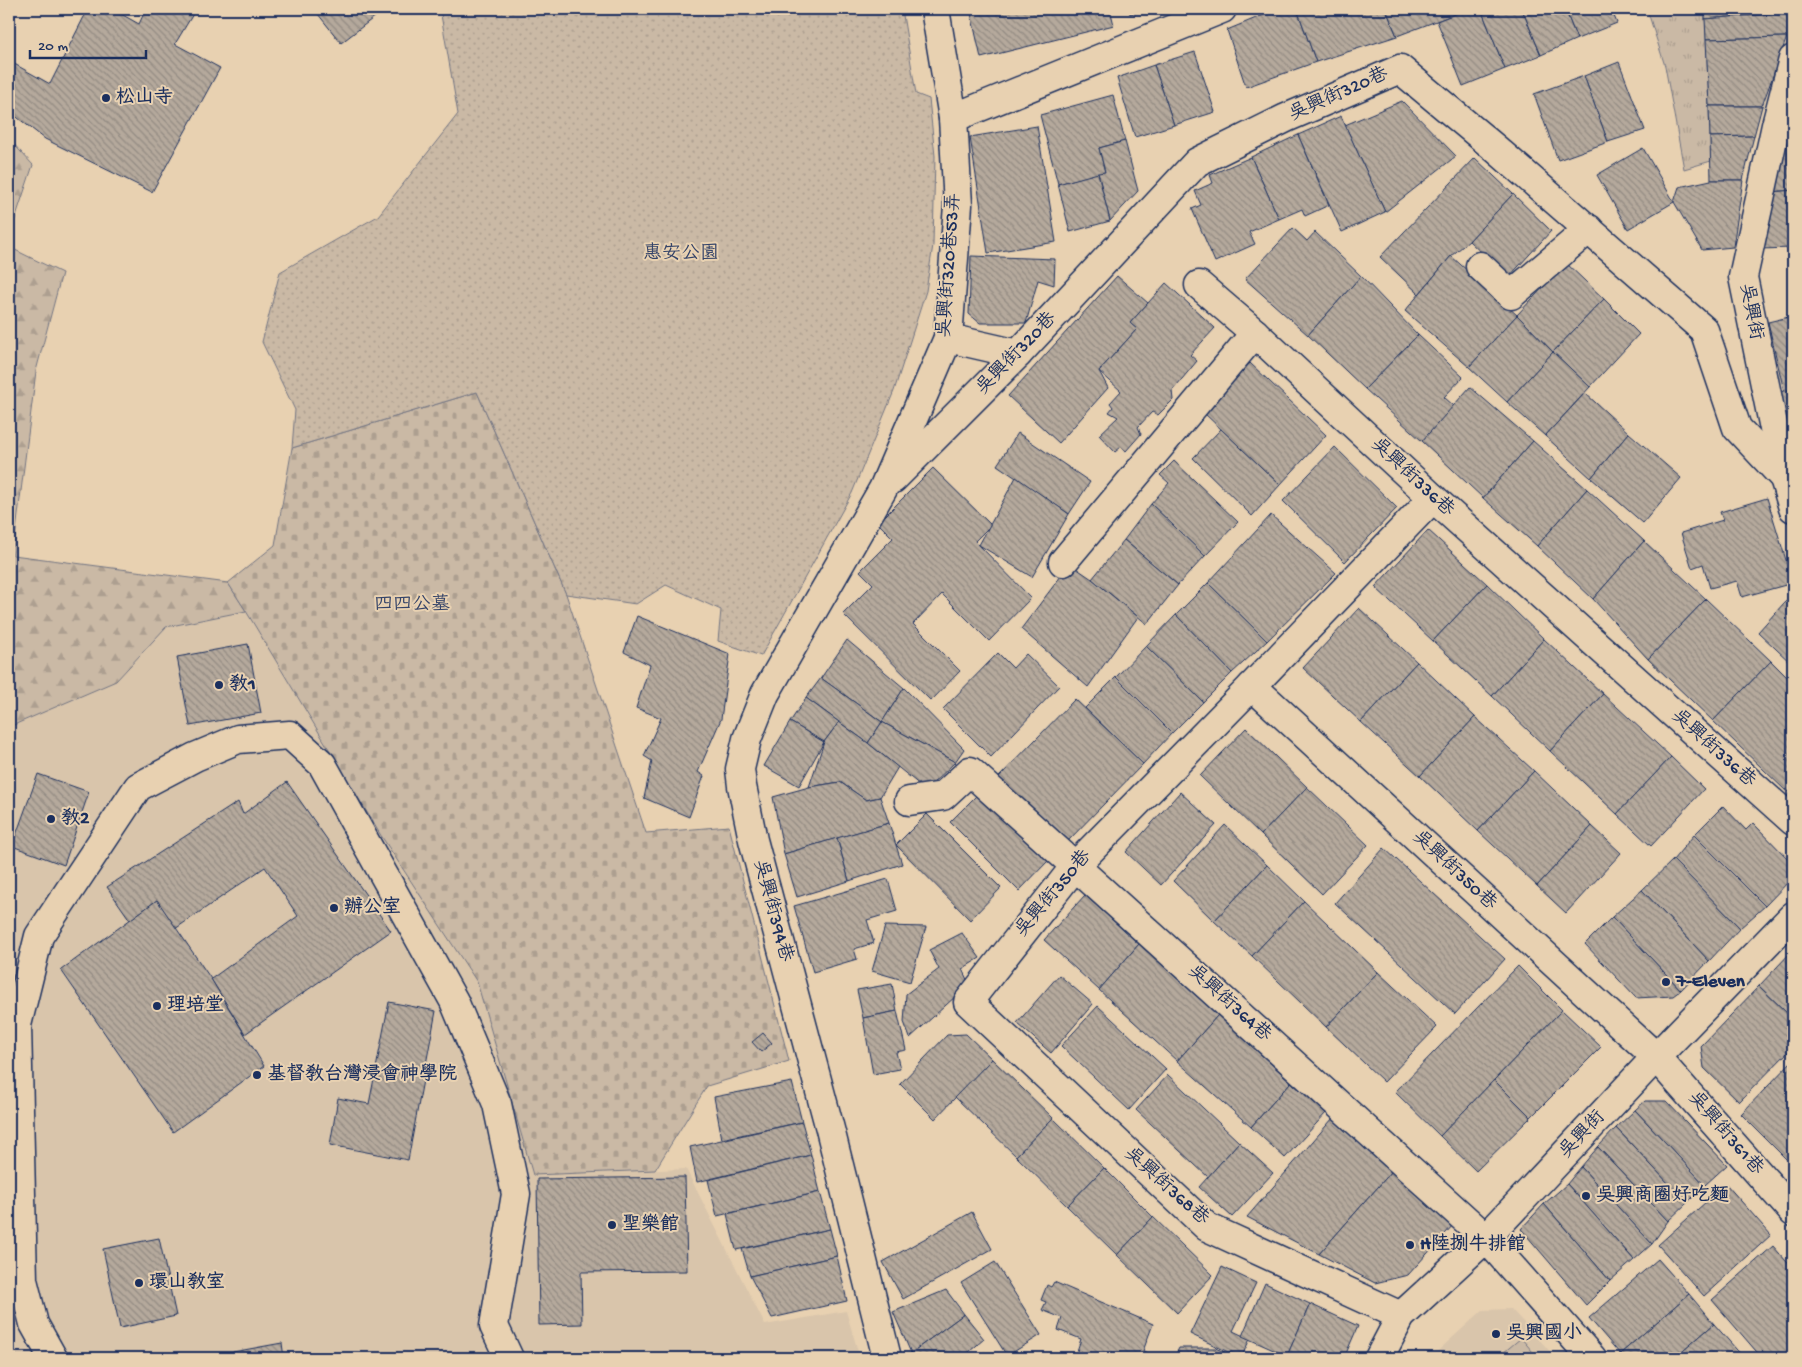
<svg xmlns="http://www.w3.org/2000/svg" width="1802" height="1367" viewBox="0 0 1802 1367" font-family="'Gochi Hand','LXGW WenKai TC',sans-serif">
<defs>
<pattern id="grass-tufts" width="24" height="20" patternUnits="userSpaceOnUse" patternTransform="scale(1.25)"><rect width="24" height="20" fill="#cab9a5"/><path d="M3 7l-1-3M5 7V3M7 7l1-3M15 17l-1-3M17 17v-4M19 17l1-3" fill="none" stroke="#ad9f90"/></pattern>
<pattern id="forest-firs" width="22" height="20" patternUnits="userSpaceOnUse" patternTransform="scale(1.25)"><rect width="22" height="20" fill="#cab9a5"/><path d="M5 1l3.5 6h-7zM16 11l3.5 6h-7z" fill="#ad9f90"/></pattern>
<pattern id="cemetery-stones" width="16" height="16" patternUnits="userSpaceOnUse" patternTransform="scale(1.25)"><rect width="16" height="16" fill="#cab9a5"/><path d="M2 7V4a2 2 0 0 1 4 0v3zM10 15v-3a2 2 0 0 1 4 0v3z" fill="#ad9f90"/></pattern>
<pattern id="park-dots" width="8" height="8" patternUnits="userSpaceOnUse" patternTransform="scale(1.25)"><rect width="8" height="8" fill="#cab9a5"/><path d="M2 2h.1M6 6h.1" fill="none" stroke="#ad9f90" stroke-width="1.8" stroke-linecap="round"/></pattern>
<pattern id="building-back-hatch" width="6" height="6" patternUnits="userSpaceOnUse" patternTransform="scale(1.25)"><rect width="6" height="6" fill="#b5a99c"/><path d="M-1 5l2 2M0 0l6 6M5-1l2 2" fill="none" stroke="#928a82"/></pattern>
</defs>
<rect width="100%" height="100%" fill="#e8d1b1"/>
<filter id="ink" filterUnits="userSpaceOnUse"><feTurbulence type="fractalNoise" baseFrequency=".02" numOctaves="2"/><feDisplacementMap in="SourceGraphic" scale="10" xChannelSelector="R" yChannelSelector="G"/><feConvolveMatrix kernelMatrix="1 2 1 2 8 2 1 2 1" color-interpolation-filters="sRGB"/></filter>
<g filter="url(#ink)">
<g fill="#d9c5ab">
<polygon points="246,611 380,834 477,982 533,1175 686,1169 765,1325 846,1311 860,1358 9,1358 9,727 116,681 166,627"/>
<polygon points="1511,1309 1556,1358 1430,1358 1483,1310"/>
</g>
<polygon fill="url(#grass-tufts)" stroke="#727482" points="1647,9 1705,9 1711,161 1684,169 1665,66"/>
<g fill="url(#forest-firs)" stroke="#727482">
<polygon points="9,139 33,165 9,237"/>
<polygon points="9,247 62,273 36,371 13,555 228,583 246,611 166,627 116,681 9,727"/>
</g>
<polygon fill="url(#cemetery-stones)" stroke="#727482" points="477,392 566,594 646,833 729,826 789,1061 707,1086 655,1170 533,1175 477,982 380,834 246,611 228,583 275,545 292,448"/>
<polygon fill="url(#park-dots)" stroke="#727482" points="440,9 902,9 916,94 929,99 935,156 933,245 926,291 894,391 852,493 761,656 718,641 721,610 666,585 636,604 566,594 477,392 292,448 295,410 262,342 280,272 378,216 458,114"/>
<polygon fill="#cab9a5" stroke="#727482" points="1521,1338 1538,1358 1497,1358"/>
<g fill="url(#building-back-hatch)" stroke="#1b2f5e">
<polygon points="88,9 112,9 139,24 146,9 196,9 175,44 220,68 152,192 45,139 9,111 9,61 50,84"/>
<polygon points="314,9 385,9 341,43"/>
<polygon points="970,9 1110,9 1114,25 981,58"/>
<polygon points="1129,9 1152,9 1130,14"/>
<polygon points="1278,9 1297,9 1316,62 1246,87 1227,30"/>
<polygon points="1297,9 1386,9 1397,36 1316,62"/>
<polygon points="1386,9 1468,9 1397,36"/>
<polygon points="1468,9 1481,9 1505,69 1463,86 1437,21"/>
<polygon points="1481,9 1522,9 1541,55 1505,69"/>
<polygon points="1522,9 1565,9 1577,39 1541,55"/>
<polygon points="1565,9 1611,9 1617,23 1577,39"/>
<polygon points="1705,9 1793,9 1793,12 1705,19"/>
<polygon points="1793,12 1787,37 1706,39 1705,19"/>
<polygon points="1787,37 1762,106 1709,106 1706,39"/>
<polygon points="1195,52 1215,112 1174,125 1154,65"/>
<polygon points="1619,62 1645,130 1608,142 1584,76"/>
<polygon points="1154,65 1174,125 1135,137 1117,78"/>
<polygon points="1584,76 1608,142 1558,160 1534,94"/>
<polygon points="1113,95 1125,141 1099,148 1105,172 1058,184 1040,115"/>
<polygon points="1402,101 1456,156 1385,212 1345,125"/>
<polygon points="1709,106 1762,106 1754,136 1710,137"/>
<polygon points="1341,116 1385,212 1342,232 1298,135"/>
<polygon points="1790,122 1793,122 1793,190 1772,192"/>
<polygon points="1037,126 1056,242 988,253 970,137"/>
<polygon points="1298,135 1329,205 1305,216 1302,209 1279,219 1251,157"/>
<polygon points="1754,136 1743,180 1711,180 1710,137"/>
<polygon points="1125,141 1138,191 1110,221 1098,173 1105,172 1099,148"/>
<polygon points="1643,148 1674,202 1628,229 1597,175"/>
<polygon points="1251,157 1279,219 1249,232 1255,244 1215,262 1192,209 1201,205 1195,191 1213,183 1210,175"/>
<polygon points="1475,158 1513,194 1469,241 1451,256 1419,294 1380,257"/>
<polygon points="1098,173 1110,221 1070,232 1058,184"/>
<polygon points="1711,180 1743,180 1733,247 1702,250 1674,202 1679,187"/>
<polygon points="1793,190 1793,248 1760,249 1772,192"/>
<polygon points="1513,194 1551,231 1508,278 1469,241"/>
<polygon points="1293,228 1307,241 1315,232 1361,276 1308,335 1245,279"/>
<polygon points="971,256 1055,259 1054,285 1038,280 1026,323 980,323 969,314"/>
<polygon points="1451,256 1517,315 1469,367 1405,311"/>
<polygon points="1566,263 1604,299 1553,352 1517,315"/>
<polygon points="1117,276 1148,303 1130,323 1137,329 1099,371 1108,388 1059,443 1008,396"/>
<polygon points="1361,276 1418,335 1365,389 1308,335"/>
<polygon points="1166,283 1215,328 1190,355 1197,361 1172,391 1173,400 1158,415 1152,412 1138,427 1141,434 1126,451 1121,447 1115,452 1099,435 1118,417 1109,412 1113,407 1110,403 1121,391 1099,371 1137,329 1130,323"/>
<polygon points="1604,299 1639,334 1590,387 1553,352"/>
<polygon points="1517,315 1553,352 1507,402 1469,367"/>
<polygon points="1793,316 1793,389 1784,391 1768,322"/>
<polygon points="1418,335 1463,377 1444,397 1454,406 1422,441 1365,389"/>
<polygon points="1553,352 1590,387 1545,436 1507,402"/>
<polygon points="1250,363 1326,435 1280,485 1204,413"/>
<polygon points="1470,387 1533,441 1483,498 1422,441"/>
<polygon points="1793,389 1793,418 1781,421 1775,393"/>
<polygon points="1585,393 1629,433 1591,478 1545,436"/>
<polygon points="1221,429 1280,485 1252,516 1193,458"/>
<polygon points="1018,433 1090,482 1069,514 997,465"/>
<polygon points="1629,433 1681,478 1643,523 1591,478"/>
<polygon points="1533,441 1587,489 1537,546 1483,498"/>
<polygon points="1335,447 1397,508 1345,562 1283,501"/>
<polygon points="1174,461 1238,522 1205,556 1151,504 1169,483 1160,475"/>
<polygon points="933,468 991,525 975,541 1031,598 989,641 942,594 913,624 960,671 931,701 843,614 873,584 860,571 893,538 878,523"/>
<polygon points="1016,477 1069,514 1032,577 979,545"/>
<polygon points="1587,489 1644,541 1593,599 1537,546"/>
<polygon points="1767,498 1793,583 1742,597 1737,581 1710,588 1703,564 1692,568 1681,533 1723,520 1720,512"/>
<polygon points="1151,504 1205,556 1178,585 1124,540"/>
<polygon points="1271,515 1336,573 1267,641 1208,583"/>
<polygon points="1428,530 1487,584 1433,641 1375,587"/>
<polygon points="1124,540 1178,585 1147,624 1092,579"/>
<polygon points="1644,541 1706,599 1648,659 1593,599"/>
<polygon points="1070,564 1092,579 1138,617 1088,687 1021,629"/>
<polygon points="1208,583 1267,641 1232,673 1176,615"/>
<polygon points="1487,584 1544,639 1492,696 1433,641"/>
<polygon points="1793,593 1793,665 1758,632"/>
<polygon points="1706,599 1771,661 1713,721 1648,659"/>
<polygon points="1359,608 1417,662 1361,722 1303,668"/>
<polygon points="1176,615 1232,673 1203,702 1146,646"/>
<polygon points="637,616 730,654 721,719 698,772 704,776 689,817 644,798 652,761 644,756 661,718 636,708 650,665 624,652"/>
<polygon points="1544,639 1603,694 1550,751 1492,696"/>
<polygon points="847,640 904,688 882,722 821,678"/>
<polygon points="248,644 261,713 190,726 177,657"/>
<polygon points="1146,646 1203,702 1172,733 1116,677"/>
<polygon points="998,653 1013,668 1026,654 1059,686 991,757 943,709"/>
<polygon points="1771,661 1793,683 1793,788 1788,793 1713,721"/>
<polygon points="1417,662 1475,717 1420,776 1361,722"/>
<polygon points="1116,677 1172,733 1143,764 1085,708"/>
<polygon points="821,678 882,722 868,743 806,698"/>
<polygon points="904,688 964,749 955,762 882,722"/>
<polygon points="1603,694 1671,757 1617,814 1550,751"/>
<polygon points="806,698 839,722 824,742 790,722"/>
<polygon points="1075,699 1143,764 1066,843 999,777"/>
<polygon points="1475,717 1534,771 1478,831 1420,776"/>
<polygon points="790,722 824,742 799,786 764,766"/>
<polygon points="839,722 868,743 898,767 880,797 866,800 840,782 809,787 824,742"/>
<polygon points="882,722 955,762 926,790 868,743"/>
<polygon points="1246,728 1307,787 1261,835 1200,776"/>
<polygon points="1671,757 1704,789 1651,846 1617,814"/>
<polygon points="1534,771 1592,826 1537,886 1478,831"/>
<polygon points="38,774 89,792 64,865 12,846"/>
<polygon points="287,782 391,931 245,1034 211,979 298,916 265,867 175,929 157,900 130,920 107,887 238,802 243,814"/>
<polygon points="840,782 866,800 880,797 889,823 784,854 773,797 809,787"/>
<polygon points="1307,787 1368,845 1322,894 1261,835"/>
<polygon points="1180,792 1216,825 1161,885 1126,852"/>
<polygon points="979,793 1048,861 1019,891 950,822"/>
<polygon points="1723,806 1746,830 1753,823 1793,864 1793,877 1765,906 1694,835"/>
<polygon points="927,814 1001,888 970,920 896,845"/>
<polygon points="889,823 902,864 849,881 837,838"/>
<polygon points="1225,825 1267,865 1214,921 1173,881"/>
<polygon points="1592,826 1621,853 1566,913 1537,886"/>
<polygon points="1694,835 1765,906 1740,928 1673,860"/>
<polygon points="837,838 849,881 797,897 784,854"/>
<polygon points="1384,848 1505,959 1455,1014 1335,903"/>
<polygon points="1673,860 1740,928 1709,961 1642,890"/>
<polygon points="1267,865 1304,901 1252,956 1214,921"/>
<polygon points="888,879 897,911 867,920 874,943 854,949 857,959 813,972 794,906"/>
<polygon points="1642,890 1709,961 1681,990 1612,917"/>
<polygon points="1085,895 1139,944 1099,990 1044,940"/>
<polygon points="157,900 211,979 264,1066 173,1132 61,970"/>
<polygon points="1304,901 1378,972 1326,1027 1252,956"/>
<polygon points="1612,917 1681,990 1673,996 1636,998 1585,944"/>
<polygon points="885,926 926,927 910,982 872,971"/>
<polygon points="962,933 980,958 962,969 969,984 910,1038 904,1022 906,994 939,969 929,950"/>
<polygon points="1139,944 1218,1015 1177,1061 1099,990"/>
<polygon points="1793,950 1793,1019 1759,986"/>
<polygon points="1518,966 1562,1010 1440,1136 1395,1092"/>
<polygon points="1378,972 1437,1027 1384,1082 1326,1027"/>
<polygon points="1059,975 1093,1004 1051,1053 1017,1023"/>
<polygon points="892,984 897,1011 863,1018 857,990"/>
<polygon points="1759,986 1793,1019 1793,1047 1739,1102 1704,1068 1701,1046"/>
<polygon points="389,1002 436,1011 408,1160 330,1145 338,1098 369,1104"/>
<polygon points="1098,1006 1166,1069 1129,1110 1061,1046"/>
<polygon points="1562,1010 1601,1047 1531,1117 1494,1080"/>
<polygon points="897,1011 906,1050 896,1052 900,1069 873,1074 863,1018"/>
<polygon points="1218,1015 1291,1082 1251,1127 1177,1061"/>
<polygon points="763,1033 772,1043 761,1052 752,1042"/>
<polygon points="966,1034 992,1059 935,1119 900,1084 947,1035"/>
<polygon points="992,1059 1053,1118 1016,1156 955,1097"/>
<polygon points="1793,1060 1793,1166 1741,1114"/>
<polygon points="1168,1075 1239,1142 1208,1177 1136,1110"/>
<polygon points="1494,1080 1531,1117 1476,1171 1440,1136"/>
<polygon points="792,1082 802,1122 722,1139 714,1097"/>
<polygon points="1291,1082 1326,1113 1285,1158 1251,1127"/>
<polygon points="1645,1101 1666,1101 1727,1165 1705,1185 1635,1110"/>
<polygon points="1635,1110 1705,1185 1687,1203 1616,1128"/>
<polygon points="1053,1118 1104,1168 1067,1206 1016,1156"/>
<polygon points="1333,1118 1393,1170 1319,1254 1247,1217"/>
<polygon points="802,1122 811,1155 697,1182 690,1147"/>
<polygon points="1616,1128 1687,1203 1668,1221 1598,1147"/>
<polygon points="1239,1142 1273,1173 1232,1217 1199,1187"/>
<polygon points="1598,1147 1668,1221 1652,1244 1581,1167"/>
<polygon points="811,1155 820,1192 717,1216 708,1180"/>
<polygon points="1581,1167 1652,1244 1634,1260 1567,1184"/>
<polygon points="1104,1168 1153,1217 1117,1255 1067,1206"/>
<polygon points="1393,1170 1454,1224 1408,1275 1375,1283 1319,1254"/>
<polygon points="685,1177 687,1271 581,1272 582,1324 539,1325 537,1179"/>
<polygon points="1567,1184 1634,1260 1610,1281 1544,1204"/>
<polygon points="1726,1184 1771,1235 1704,1296 1658,1245"/>
<polygon points="820,1192 830,1229 736,1250 727,1214"/>
<polygon points="1544,1204 1610,1281 1586,1305 1521,1229"/>
<polygon points="972,1212 992,1249 903,1299 883,1262"/>
<polygon points="1153,1217 1213,1275 1177,1313 1117,1255"/>
<polygon points="830,1229 837,1256 750,1276 742,1249"/>
<polygon points="159,1238 176,1316 120,1328 103,1249"/>
<polygon points="1773,1246 1793,1269 1793,1358 1762,1358 1712,1300"/>
<polygon points="837,1256 847,1301 772,1318 750,1276"/>
<polygon points="1658,1259 1689,1294 1620,1354 1589,1318"/>
<polygon points="995,1262 1041,1335 1007,1356 961,1283"/>
<polygon points="1222,1267 1256,1283 1233,1331 1250,1339 1241,1358 1190,1334"/>
<polygon points="1054,1282 1153,1324 1143,1351 1159,1358 1075,1357 1081,1339 1058,1330 1062,1318 1042,1310 1046,1302 1041,1300 1047,1285 1051,1287"/>
<polygon points="1265,1283 1310,1304 1287,1356 1242,1336"/>
<polygon points="946,1290 964,1314 911,1353 893,1312"/>
<polygon points="1689,1294 1714,1324 1675,1358 1624,1358 1620,1354"/>
<polygon points="1310,1304 1358,1326 1344,1358 1286,1358"/>
<polygon points="964,1314 984,1339 962,1358 913,1358 911,1353"/>
<polygon points="1714,1324 1744,1358 1675,1358"/>
<polygon points="282,1343 284,1358 234,1358 233,1352"/>
<polygon points="1179,1348 1215,1348 1227,1353 1225,1358 1174,1358"/>
<polygon points="984,1352 996,1358 981,1358"/>
</g>
<g fill="none" stroke-linecap="round" stroke-linejoin="round">
<defs>
<g id="minor">
<polyline points="1793,59 1776,125 1743,277 1784,478 1793,508"/>
<polyline points="953,118 1222,9"/>
<polyline points="1480,266 1511,295 1589,229"/>
<polyline points="1199,285 1255,333"/>
<polyline points="948,338 1018,354"/>
<polyline points="893,479 1018,354 1197,162 1286,118 1400,69 1496,149 1704,330 1737,428 1784,478"/>
<polyline points="1063,562 1255,333 1433,498 1793,821"/>
<polyline points="1252,686 1656,1057 1793,1212"/>
<polyline points="909,801 943,796 970,771 1486,1238 1592,1358"/>
<polyline points="1401,1316 1207,1227 968,1002 1076,865 1252,686 1433,498"/>
<polyline points="53,1358 34,1324 23,1280 17,1025 39,936 138,787 195,757 238,739 290,735 322,764 454,1001 497,1104 516,1194 494,1326 509,1358"/>
<polyline points="887,1358 830,1129 753,840 742,786 740,769 747,739 765,694 883,489 948,338 958,205 953,118 935,9"/>
<polyline points="1379,1358 1401,1316 1486,1238 1656,1057 1793,916"/>
</g>
</defs>
<use href="#minor" stroke="#1b2f5e" stroke-width="31"/>
<use href="#minor" stroke="#e8d1b1" stroke-width="28"/>
</g>
</g>
<g fill="#1b2f5e" stroke="#e8d1b1" stroke-width="2">
<circle cx="106" cy="98" r="5"/>
<circle cx="219" cy="685" r="5"/>
<circle cx="51" cy="819" r="5"/>
<circle cx="334" cy="908" r="5"/>
<circle cx="1666" cy="982" r="5"/>
<circle cx="157" cy="1006" r="5"/>
<circle cx="257" cy="1075" r="5"/>
<circle cx="1586" cy="1196" r="5"/>
<circle cx="612" cy="1225" r="5"/>
<circle cx="1410" cy="1245" r="5"/>
<circle cx="139" cy="1283" r="5"/>
<circle cx="1496" cy="1334" r="5"/>
</g>
<g text-anchor="middle" dominant-baseline="central" stroke-width="4" stroke-linejoin="round" paint-order="stroke">
<g font-size="19" fill="#1b2f5e" stroke="#e8d1b1">
<text transform="translate(1339 95) rotate(-24)">吳興街320巷</text>
<text transform="translate(950 265) rotate(-86)">吳興街320巷53弄</text>
<text transform="translate(1750 312) rotate(79)">吳興街</text>
<text transform="translate(1017 354) rotate(-46)">吳興街320巷</text>
<text transform="translate(1412 478) rotate(43)">吳興街336巷</text>
<text transform="translate(1713 749) rotate(42)">吳興街336巷</text>
<text transform="translate(1454 871) rotate(43)">吳興街350巷</text>
<text transform="translate(1054 894) rotate(-50)">吳興街350巷</text>
<text transform="translate(772 911) rotate(75)">吳興街394巷</text>
<text transform="translate(1229 1004) rotate(42)">吳興街364巷</text>
<text transform="translate(1725 1134) rotate(49)">吳興街361巷</text>
<text transform="translate(1583 1135) rotate(-47)">吳興街</text>
<text transform="translate(1166 1187) rotate(42)">吳興街368巷</text>
</g>
<g font-size="19" font-weight="bold" fill="#1b2f5e" stroke="#e8d1b1" text-anchor="start">
<text x="116" y="98">松山寺</text>
<text x="229" y="685">教1</text>
<text x="61" y="819">教2</text>
<text x="344" y="908">辦公室</text>
<text x="1676" y="982">7-Eleven</text>
<text x="167" y="1006">理培堂</text>
<text x="267" y="1075">基督教台灣浸會神學院</text>
<text x="1596" y="1196">吳興商圈好吃麵</text>
<text x="622" y="1225">聖樂館</text>
<text x="1420" y="1245">H陸捌牛排館</text>
<text x="149" y="1283">環山教室</text>
<text x="1506" y="1334">吳興國小</text>
</g>
<g font-size="19" fill="#354469" stroke="#e8d1b1">
<text x="681" y="254">惠安公園</text>
<text x="412" y="605">四四公墓</text>
</g>
</g>
<rect width="1802" height="1367" fill="none" stroke="#e8d1b1" stroke-width="30"/>
<rect x="15" y="15" width="1772" height="1337" fill="none" stroke="#1b2f5e" stroke-width="2" filter="url(#ink)"/>
<path d="M30 50v8h116v-8" fill="none" stroke="#1b2f5e" stroke-width="2.5"/>
<text x="38" y="50" font-size="15" fill="#1b2f5e" stroke="#e8d1b1" stroke-width="4" paint-order="stroke">20 m</text>
</svg>
